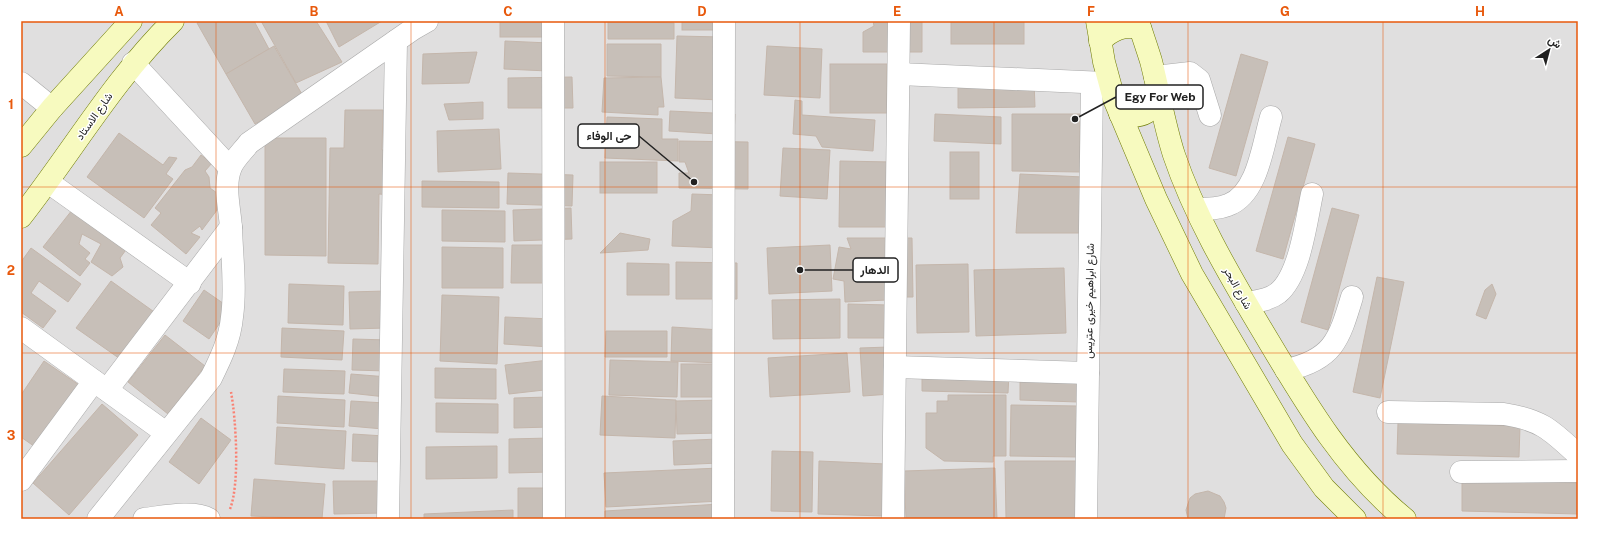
<svg xmlns="http://www.w3.org/2000/svg" width="1599" height="540" viewBox="0 0 1599 540" font-family="'Public Sans',Vazirmatn,sans-serif">
<rect width="100%" height="100%" fill="#f2efe9"/>
<rect fill="#e0dfdf" x="21" y="21" width="1557" height="498"/>
<g fill="#c7bfb8" stroke="#c4b6ab">
<polygon points="201,21 254,21 269,49 226,74 197,23"/>
<polygon points="261,21 316,21 342,62 296,83"/>
<polygon points="326,21 382,21 339,47"/>
<rect x="500" y="21" width="49" height="16"/>
<polygon points="608,21 674,23 674,39 608,39"/>
<rect x="682" y="21" width="38" height="9"/>
<polygon points="873,21 922,21 922,52 863,52 863,32 874,26"/>
<rect x="951" y="21" width="73" height="23"/>
<polygon points="677,36 722,37 720,100 675,98"/>
<polygon points="505,41 549,43 548,71 504,69"/>
<polygon points="607,44 661,44 661,77 607,76"/>
<polygon points="274,46 303,96 255,124 226,74"/>
<polygon points="767,46 822,49 820,98 764,95"/>
<polygon points="477,52 469,83 422,84 423,54"/>
<polygon points="1241,54 1268,62 1236,176 1209,168"/>
<rect x="830" y="64" width="57" height="49"/>
<polygon points="572,77 573,108 508,108 508,78"/>
<polygon points="661,77 664,107 658,107 658,115 602,112 604,78"/>
<polygon points="1034,81 1035,107 958,108 958,82"/>
<polygon points="795,100 802,101 802,115 875,120 873,151 822,147 816,136 793,134"/>
<polygon points="483,102 483,119 449,120 444,104"/>
<polygon points="345,110 383,110 382,150 392,150 391,195 379,194 378,264 328,263 330,148 344,148"/>
<polygon points="670,111 735,114 734,135 669,131"/>
<polygon points="935,114 1001,117 1001,144 934,141"/>
<polygon points="1012,114 1080,114 1080,172 1012,171"/>
<polygon points="607,117 662,119 662,139 678,139 678,161 605,158"/>
<polygon points="499,129 501,169 438,172 437,131"/>
<polygon points="119,133 163,165 169,157 177,158 166,174 173,179 144,218 87,177"/>
<polygon points="1288,137 1315,144 1283,259 1256,251"/>
<polygon points="265,138 326,138 326,256 265,255"/>
<polygon points="679,141 748,142 748,189 679,188 679,173 689,173 685,162 679,162"/>
<polygon points="783,148 830,150 827,199 780,196"/>
<rect x="950" y="152" width="29" height="47"/>
<polygon points="201,155 212,163 205,171 209,177 210,188 217,193 217,210 202,230 200,226 191,233 200,237 186,254 151,225 161,213 155,208 185,170 192,167"/>
<polygon points="840,161 892,162 891,227 839,227"/>
<rect x="600" y="162" width="57" height="31"/>
<polygon points="508,173 573,175 572,206 507,204"/>
<polygon points="1020,174 1083,177 1081,233 1016,233"/>
<polygon points="422,181 499,182 499,208 422,207"/>
<polygon points="692,194 722,195 721,248 672,246 673,221 691,211"/>
<polygon points="76,205 131,243 120,258 123,267 112,276 91,262 101,244 82,234 79,244 90,253 85,259 90,263 80,276 43,247"/>
<polygon points="571,208 572,239 514,241 513,210"/>
<polygon points="1332,208 1359,215 1328,330 1301,322"/>
<polygon points="442,210 505,211 505,242 442,241"/>
<polygon points="620,233 650,239 648,250 600,253"/>
<polygon points="847,238 912,238 913,297 887,297 887,300 845,302 844,281 833,279 839,247 851,249"/>
<polygon points="512,245 548,245 548,283 511,283"/>
<polygon points="830,245 832,291 769,294 767,248"/>
<polygon points="442,247 503,248 503,288 442,288"/>
<polygon points="31,248 81,284 68,302 39,281 31,293 56,311 43,328 21,312 21,262"/>
<polygon points="676,262 737,263 737,299 676,299"/>
<polygon points="627,263 669,264 669,295 627,295"/>
<polygon points="968,264 969,332 917,333 916,265"/>
<polygon points="1064,268 1066,333 976,336 974,270"/>
<polygon points="1377,277 1404,282 1380,398 1353,392"/>
<polygon points="111,281 157,314 123,361 76,328"/>
<polygon points="289,284 344,286 343,325 288,323"/>
<polygon points="1492,284 1496,294 1486,319 1476,315 1485,290"/>
<polygon points="204,290 230,308 209,339 183,321"/>
<polygon points="386,291 387,328 350,329 349,292"/>
<polygon points="442,295 499,297 497,364 440,361"/>
<polygon points="840,299 840,338 773,339 772,300"/>
<polygon points="848,304 889,305 889,338 848,338"/>
<polygon points="505,317 551,319 550,347 504,344"/>
<polygon points="672,327 721,330 720,363 671,361"/>
<polygon points="282,328 344,331 342,360 281,357"/>
<polygon points="606,331 667,331 667,357 605,357"/>
<polygon points="165,335 205,366 168,414 128,382"/>
<polygon points="353,339 388,340 387,371 352,370"/>
<polygon points="889,347 891,394 863,396 860,348"/>
<polygon points="847,353 850,392 770,397 768,358"/>
<polygon points="549,360 553,389 509,394 505,365"/>
<polygon points="610,360 678,362 677,397 609,395"/>
<polygon points="44,361 85,389 38,449 21,437 21,395"/>
<rect x="681" y="364" width="39" height="33"/>
<polygon points="435,368 496,369 496,399 435,398"/>
<polygon points="284,369 345,371 344,394 283,392"/>
<polygon points="922,372 1009,374 1008,393 922,391"/>
<polygon points="351,374 388,377 386,397 349,393"/>
<polygon points="1020,375 1078,377 1078,402 1020,400"/>
<polygon points="948,395 1006,395 1006,456 993,456 993,462 944,461 926,448 926,413 937,413 937,401 948,401"/>
<polygon points="278,396 345,400 344,427 277,423"/>
<polygon points="602,396 676,400 675,438 600,435"/>
<polygon points="549,397 550,427 514,428 514,398"/>
<polygon points="720,400 720,433 677,434 676,401"/>
<polygon points="351,401 385,403 383,429 349,426"/>
<polygon points="436,403 498,404 498,433 436,432"/>
<polygon points="102,404 138,435 69,515 33,483"/>
<polygon points="1011,405 1078,406 1078,457 1010,456"/>
<polygon points="201,418 231,440 199,484 169,462"/>
<polygon points="1398,423 1520,426 1519,457 1397,454"/>
<polygon points="277,427 346,431 344,469 275,464"/>
<polygon points="353,434 384,436 383,462 352,461"/>
<polygon points="550,438 551,472 509,473 509,439"/>
<polygon points="718,439 719,463 674,465 673,441"/>
<polygon points="497,446 497,478 426,479 426,447"/>
<polygon points="772,451 813,452 812,512 771,511"/>
<polygon points="819,461 886,464 884,516 818,514"/>
<polygon points="1005,461 1078,461 1078,519 1006,519"/>
<polygon points="720,468 721,501 606,507 604,473"/>
<polygon points="995,468 997,519 906,519 904,471"/>
<polygon points="254,479 325,484 322,519 251,516"/>
<polygon points="1462,480 1578,483 1578,514 1462,511"/>
<polygon points="333,481 384,481 385,513 334,514"/>
<polygon points="518,488 551,488 552,519 518,519"/>
<polygon points="1208,491 1220,496 1224,502 1226,508 1224,519 1188,519 1186,510 1190,498 1195,494"/>
<polygon points="720,504 721,519 605,519 605,511"/>
<polygon points="513,510 513,519 424,519 424,514"/>
</g>
<g fill="none" stroke-linecap="round" stroke-linejoin="round">
<defs>
<g id="minor">
<polyline points="553,21 554,519"/>
<polyline points="133,63 230,168"/>
<polyline points="899,74 1105,83"/>
<polyline points="1155,77 1190,73 1199,80 1210,115"/>
<polyline points="21,83 52,108"/>
<polyline points="48,182 190,283"/>
<path d="M1197,209c10,0 21,0 31,-4 30,-11 35,-61 43,-88"/>
<path d="M1246,303c12,-2 23,-3 32,-10 22,-18 28,-71 34,-99"/>
<polyline points="21,328 166,433"/>
<polyline points="895,367 1088,373"/>
<path d="M1286,370c47,-10 53,-30 66,-73"/>
<polyline points="107,390 231,227"/>
<path d="M1388,412l116,2c38,6 47,16 74,41"/>
<polyline points="1461,472 1578,471"/>
<polyline points="21,480 94,381"/>
<path d="M98,519l113,-141c10,-20 19,-39 21,-61 4,-28 0,-60 -1,-89 -1,-19 -8,-42 0,-61 4,-9 12,-16 18,-24l164,-114 14,-8"/>
<path d="M144,519c18,-2 49,-9 65,0"/>
<polyline points="388,519 396,41"/>
<polyline points="723,519 724,21"/>
<polyline points="893,519 899,21"/>
<polyline points="1086,519 1092,83"/>
</g>
<g id="secondary">
<polyline points="1097,21 1104,62 1114,99 1156,199 1192,274 1292,444 1324,488 1355,519"/>
<path d="M1138,21c4,13 9,27 13,40 8,31 13,63 23,94 20,59 53,116 85,170 42,70 82,142 146,194"/>
<path d="M1100,41c13,-12 23,-16 40,-13"/>
<path d="M1120,114c17,5 29,1 39,-14"/>
<polyline points="21,146 52,108 131,21"/>
<path d="M21,217c51,-65 93,-138 152,-196"/>
</g>
</defs>
<use href="#minor" stroke="#a9a9a9" stroke-width="23"/>
<use href="#secondary" stroke="#707d05" stroke-width="23"/>
<path stroke="#fa8072" stroke-width="2.5" stroke-dasharray="2 2" stroke-linecap="butt" d="M230,509c10,-25 6,-90 1,-117"/>
<use href="#minor" stroke="#fff" stroke-width="22"/>
<use href="#secondary" stroke="#f7fabf" stroke-width="22"/>
</g>
<path fill="none" stroke="#e8590c" stroke-width="1" stroke-opacity="0.55" d="M216,21v498M411,21v498M605,21v498M800,21v498M994,21v498M1188,21v498M1383,21v498M21,187h1557M21,353h1557"/>
<g text-anchor="middle" dominant-baseline="central" stroke-width="3" stroke-linejoin="round" paint-order="stroke">
<g font-size="11" fill="#222" stroke="#fff">
<text transform="translate(94 116) rotate(-55)">شارع الاستاد</text>
<text transform="translate(1238 288) rotate(61)">شارع البحر</text>
<text transform="translate(1089 301) rotate(-89)">شارع ابراهيم خيرى عتريس</text>
</g>
</g>
<path fill="none" stroke="#222" stroke-width="1.5" d="M1075 119L1116 97M694 182L639 136M800 270L853 270"/>
<g fill="#222" stroke="#fff" stroke-width="1.5">
<circle cx="1075" cy="119" r="4"/>
<circle cx="694" cy="182" r="4"/>
<circle cx="800" cy="270" r="4"/>
</g>
<g fill="#fff" stroke="#222" stroke-width="1.5">
<rect x="1116" y="85" width="87" height="24" rx="4"/>
<rect x="578" y="124" width="61" height="24" rx="4"/>
<rect x="853" y="258" width="45" height="24" rx="4"/>
</g>
<g font-size="12" text-anchor="middle" font-weight="bold" fill="#222">
<text x="1160" y="101">Egy For Web</text>
<text x="609" y="140">حى الوفاء</text>
<text x="875" y="274">الدهار</text>
</g>
<rect width="1599" height="540" fill="none" stroke="#ffffff" stroke-width="44"/>
<g transform="translate(1549 50) rotate(36)" stroke="#ffffff" stroke-width="3" paint-order="stroke">
<path d="M0-3L7 15L0 10L-7 15Z" fill="#222222"/>
<text y="-6" font-size="11" font-weight="bold" text-anchor="middle" fill="#222222">ش</text>
</g>
<rect x="22" y="22" width="1555" height="496" fill="none" stroke="#e8590c" stroke-width="1.5"/>
<g font-size="13" text-anchor="middle" font-weight="bold" fill="#e8590c">
<text x="119" y="16">A</text>
<text x="314" y="16">B</text>
<text x="508" y="16">C</text>
<text x="702" y="16">D</text>
<text x="897" y="16">E</text>
<text x="1091" y="16">F</text>
<text x="1285" y="16">G</text>
<text x="1480" y="16">H</text>
<text x="11" y="109">1</text>
<text x="11" y="275">2</text>
<text x="11" y="440">3</text>
</g>
</svg>
